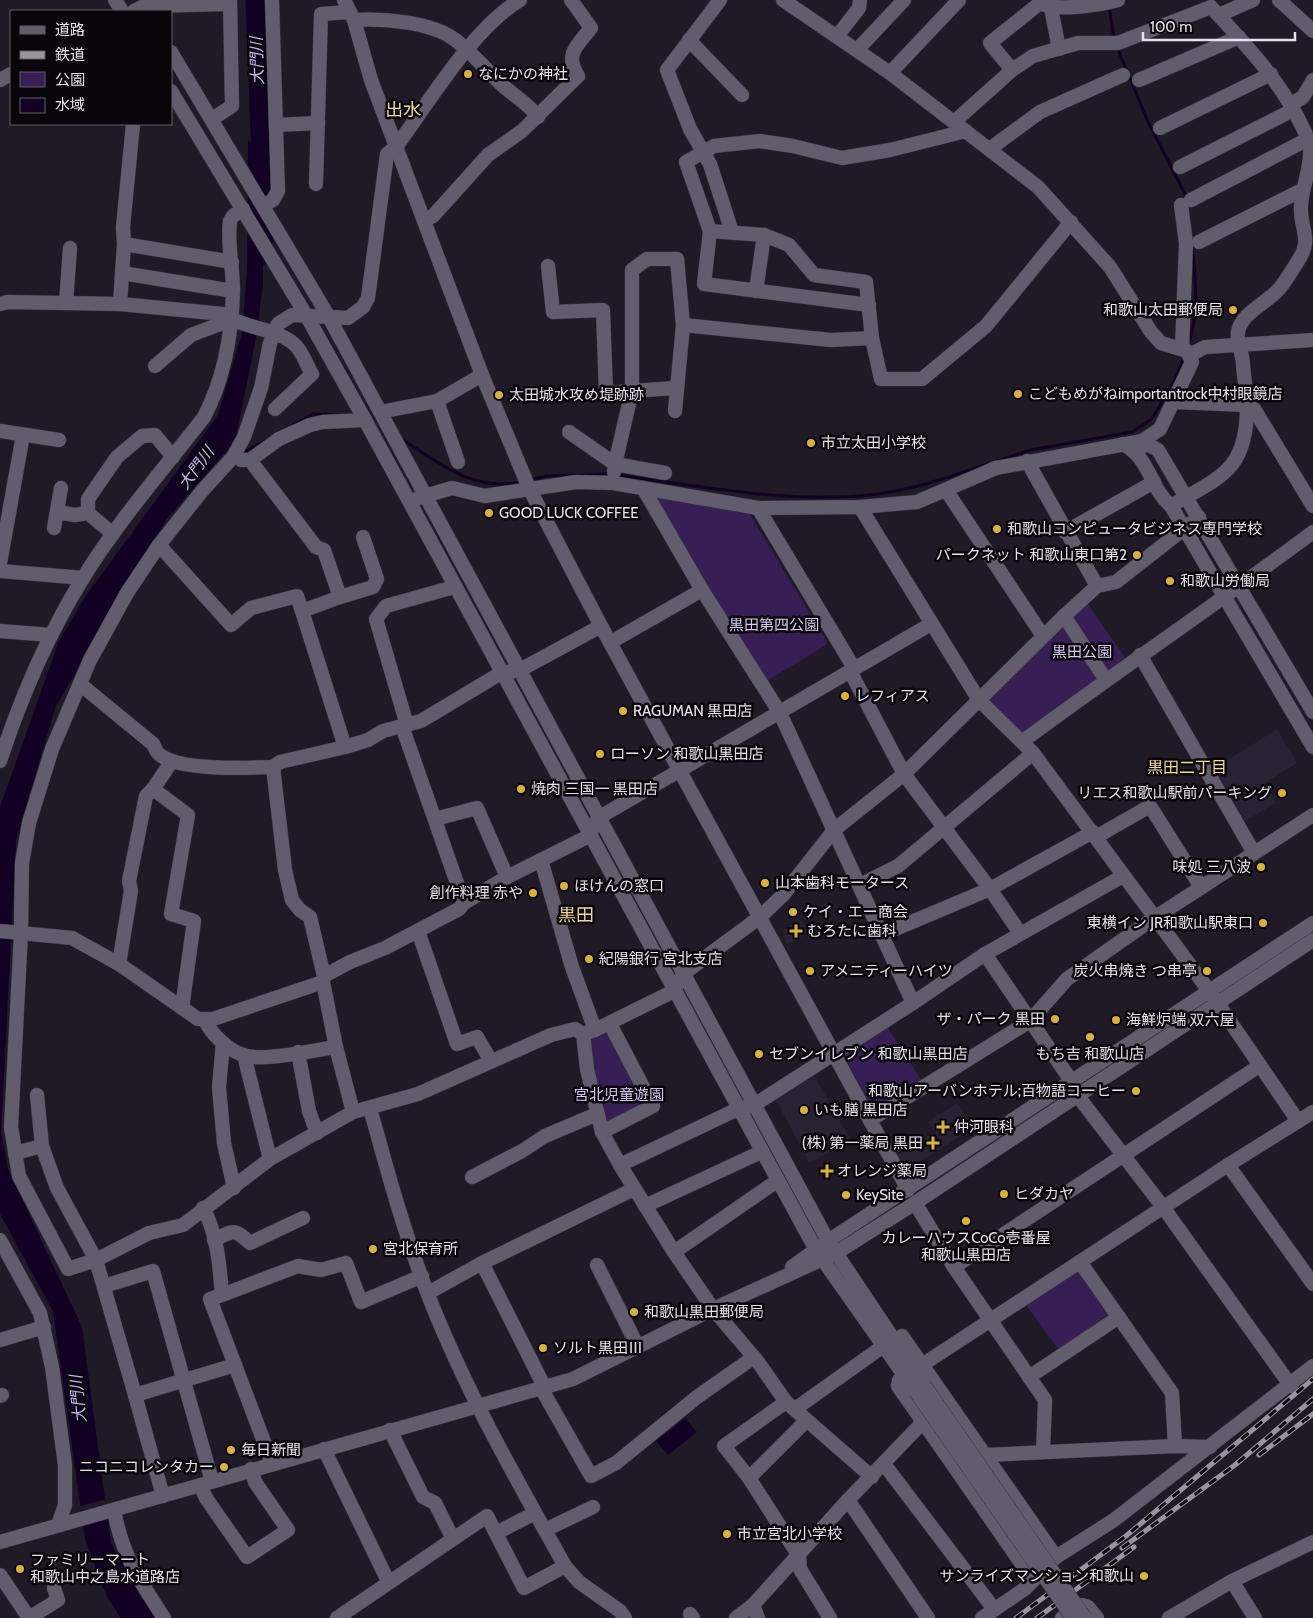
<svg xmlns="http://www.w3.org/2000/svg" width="1313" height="1618" viewBox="0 0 1313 1618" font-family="Cabin,'Noto Sans JP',sans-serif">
<rect width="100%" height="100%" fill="#1f1a26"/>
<g fill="#282233">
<polygon points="1277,729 1297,763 1265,783 1276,803 1245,821 1214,769"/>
<polygon points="802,920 809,933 787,944 783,936 785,935 783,930"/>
<polygon points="814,1075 851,1141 809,1163 776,1100"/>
<polygon points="957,1103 973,1127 944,1147 928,1122"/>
<polygon points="932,1133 942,1148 905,1171 896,1156"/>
</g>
<g fill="#371f55">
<polygon points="652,495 749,513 828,644 765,682"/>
<polygon points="1086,601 1126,659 1025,736 987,701"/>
<polygon points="887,1027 922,1081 877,1109 872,1108 846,1059 847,1053"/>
<polygon points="606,1032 611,1034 648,1102 604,1126 587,1041 591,1037 599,1037"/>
<polygon points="1079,1271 1109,1314 1059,1350 1026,1305"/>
</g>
<g fill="#120125">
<polygon points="248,140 263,155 263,284 256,338 235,441 166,520 55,708 16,841 1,1132 8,1169 82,1327 111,1544 156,1618 121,1618 107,1597 85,1539 53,1311 0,1214 0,807 59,641 85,597 218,415 242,333 247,272"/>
<polygon points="685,1418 697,1432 668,1455 656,1441"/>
</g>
<polygon fill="#1f1a26" points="106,1499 107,1504 78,1512 77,1507"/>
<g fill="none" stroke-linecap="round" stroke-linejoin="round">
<g stroke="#120125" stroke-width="3">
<polyline points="1109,6 1114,39"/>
<polyline points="1117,47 1148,122 1187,198"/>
<path d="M1188,344c12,-31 7,-68 4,-100"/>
<polyline points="290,427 313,414 335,415"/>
<path d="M400,438c39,25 72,54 121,44"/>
<polyline points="241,451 246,451 267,440"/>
<polyline points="998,461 1030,450 1132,432 1152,419 1175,380 1184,357"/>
<path d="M617,475c85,11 174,30 260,19 38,-5 75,-18 110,-30"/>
<polyline points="530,480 546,476 610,474"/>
</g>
<polyline stroke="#120125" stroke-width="19" points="255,0 264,237 261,256"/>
<defs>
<g id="minor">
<polyline points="115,0 122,11"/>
<polyline points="344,0 354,20 371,80 482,375 529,488 601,626 908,1190"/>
<path d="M520,0c-47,28 -91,102 -124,147l-9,7 -19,144 -5,9 -15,11 -56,-3 -14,9 -8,19 -9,45 -17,49 -11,20 -31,34 -43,54 -32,48 -37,67 -38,89 -23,74 -7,40 -1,70 -10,194 8,49 49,93 28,-9 53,-27 34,-8 87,-66 83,-47 65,-18 133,-59 24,-6 8,5 12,-4 79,-39 9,-17 77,-57 23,-22 51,-65 70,-56 160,-158 33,-30 19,-4 83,-65"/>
<polyline points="720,0 667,70 690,129 710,164 732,232"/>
<polyline points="1279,0 1313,31"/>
<polyline points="1051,8 1059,49"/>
<polyline points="134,11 144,6 230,4"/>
<polyline points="1219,15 1253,0"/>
<path d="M354,20c28,-2 77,2 100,19 14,10 34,32 47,45 13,12 27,19 37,33"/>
<polyline points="838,35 859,8 860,0"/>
<polyline points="689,40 742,95"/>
<polyline points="858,49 904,0"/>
<polyline points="171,52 330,319 828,1241 924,1385"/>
<path d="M1012,70l-22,-27 50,-40c15,9 60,2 78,-3"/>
<polyline points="890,73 959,0"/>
<polyline points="0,80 11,74"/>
<polyline points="1139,80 1239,37"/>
<polyline points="171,91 306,315 365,420 816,1250 916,1392"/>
<polyline points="1290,105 1303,97 1313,80"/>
<polyline points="212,119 232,106 230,0"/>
<path d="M954,122l58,-52 21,-14 45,-13h40l93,-36c33,36 66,70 88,113 4,9 10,18 11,28 2,20 -9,40 -9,59 -1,23 12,31 -3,54 -6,9 -12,20 -19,28 -12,14 -38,24 -41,43 -2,11 5,21 5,33 1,14 4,28 4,41 0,65 -26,70 -76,100"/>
<polyline points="276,125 318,123"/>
<polyline points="1160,128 1271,74"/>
<polyline points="991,148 1040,112 1123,75"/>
<polyline points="1180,167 1293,110"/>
<polyline points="316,184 321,14 350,12"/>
<polyline points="1191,200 1308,139"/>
<polyline points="264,205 273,200 278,191 272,0"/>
<polyline points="1181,205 1186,243 1182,349"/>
<path d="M425,220l8,-4 55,-61 34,-24 56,-55c-14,-22 -1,-30 13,-48l-20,-28"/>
<polyline points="710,231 704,284 869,305"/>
<polyline points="1199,242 1302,190"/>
<polyline points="124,244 232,262"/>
<polyline points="548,266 553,312 603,310 606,393 632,391 632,270 647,259 677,259 683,325 831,340 872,338 881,379 922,379 986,326 1071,222"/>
<polyline points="122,273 233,291"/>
<polyline points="756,291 764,235"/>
<polyline points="66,303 70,248"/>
<path d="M0,304l7,-2 113,2 103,10c21,15 51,13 71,30 8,6 13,22 18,30l-37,35"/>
<polyline points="120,304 124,244 123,227 133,124"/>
<polyline points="872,338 866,282 814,275 789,245 764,235 710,231 686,162 714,146 760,141 793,146 842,158 890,150 966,131"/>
<polyline points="1190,355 1205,347 1313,340"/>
<polyline points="155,366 191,335 231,320"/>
<polyline points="437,401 458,462"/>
<polyline points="1174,402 1247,405 1254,409 1313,506"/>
<polyline points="675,411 683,325"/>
<polyline points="380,412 437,401 482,375"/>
<polyline points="0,431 59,440"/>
<polyline points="569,432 615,464 614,472"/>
<path d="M1123,444c28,15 26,43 48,62l142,241"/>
<polyline points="1142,447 1142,441 1158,450 1313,712"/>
<polyline points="241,460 250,460 279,439 310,425 323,422 365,420"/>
<polyline points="250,460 316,547 324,550 340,597 373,587 377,579 363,537"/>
<polyline points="1027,461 1097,586"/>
<polyline points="665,473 615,464 632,391 675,388"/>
<polyline points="643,488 702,590 780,713 913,1003"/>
<polyline points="946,490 1043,636"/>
<polyline points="418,498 452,488 485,496 576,482 613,483 758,508 860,507 917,502 996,468 1142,441 1160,429 1192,362 1187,351 1161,343 1151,332 1110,267 1038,187 890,73 783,0"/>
<polyline points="860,507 979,700 1033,753 1210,992 1298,1121"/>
<polyline points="758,508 854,668"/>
<polyline points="57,512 75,515 88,513"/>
<polyline points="54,528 61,488"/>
<polyline points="1065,532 1154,482"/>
<polyline points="113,534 88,513 88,499 117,457 142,436 155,435 173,457"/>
<polyline points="159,545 231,625 251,608 297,596 302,611 340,597"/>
<polyline points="0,563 23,435"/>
<polyline points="0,571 83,578"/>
<polyline points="302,611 345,747 280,762 273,767 285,870 292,900 300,910 310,917 324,976"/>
<polyline points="1064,616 1106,680"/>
<polyline points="0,631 51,635"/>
<polyline points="611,642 702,590"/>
<polyline points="1140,655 1254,853"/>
<polyline points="850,671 904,774 990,889 1020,933"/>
<path d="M80,684l73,60c2,3 3,8 6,10 18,17 89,14 114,13"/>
<polyline points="407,725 376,619 386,606 454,587"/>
<polyline points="402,726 464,903"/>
<path d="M1023,741c96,-71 195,-138 290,-209"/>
<polyline points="345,747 368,740 383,731 421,721 501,673 520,670 601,626"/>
<path d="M0,761c21,-64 47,-125 83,-183 35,-57 80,-108 121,-161 20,-38 28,-84 29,-127 0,-22 -6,-47 -3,-69l3,-5 10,-7"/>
<polyline points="172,761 153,789 188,815 171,914 194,921 182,1008"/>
<polyline points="435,819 477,808 507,877"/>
<polyline points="1096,837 1150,806 1201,887"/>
<polyline points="541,860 572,967 595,1030"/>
<polyline points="860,885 898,866 1033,753"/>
<polyline points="0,931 72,938 119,964 198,1019 213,1019 323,982"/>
<polyline points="418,931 457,1044 477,1037 491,1061"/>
<polyline points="881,935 990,889 1093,832"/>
<polyline points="985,954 1072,1082 1077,1095 1163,1207 1291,1386"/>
<polyline points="119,964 131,891 129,881 146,796 153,789"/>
<path d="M205,1020c6,14 23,30 38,35 20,7 71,-5 93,-8"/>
<polyline points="583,1034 587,1069 602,1132 620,1165 674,1252 713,1309 758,1362 786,1402 872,1477"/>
<polyline points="223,1043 219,1087 224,1143 234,1188"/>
<polyline points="298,1052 309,1111 317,1133"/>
<polyline points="244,1055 270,1159"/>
<path d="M370,1108c17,62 34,124 57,184 37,96 88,185 138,274l14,16 41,29 5,7"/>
<polyline points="353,1112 336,1047 323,982 324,976 350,962 385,948 459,909 464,903 507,877 589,836 598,818 931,624"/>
<polyline points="870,1120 1030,1021 1067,979 1154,918 1313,815"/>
<polyline points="602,1132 653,1106 610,1024"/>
<polyline points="42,1146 57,1188 96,1260 135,1395"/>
<polyline points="15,1153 42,1146 37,1095"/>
<polyline points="620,1165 738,1109 754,1105 913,1003 985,954 1123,876"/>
<polyline points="1228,1165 1313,1284"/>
<polyline points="472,1177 522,1151 545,1136 597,1114"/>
<polyline points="915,1203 954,1267 1045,1400 1043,1452"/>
<polyline points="645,1206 761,1152"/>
<path d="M203,1208c14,24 17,60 19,87l76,-29 23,4 25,-7 15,39 61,-26"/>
<polyline points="0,1240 40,1313 52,1367 65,1465 65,1505 58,1525"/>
<path d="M214,1240c19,-9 19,-13 36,3l53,-25"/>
<polyline points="674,1252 777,1181"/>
<polyline points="1080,1262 1172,1393 1175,1446"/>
<polyline points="482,1263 545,1388"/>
<polyline points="597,1265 638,1347"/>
<polyline points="792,1267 828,1241 1313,923"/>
<polyline points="954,1267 1259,1066"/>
<polyline points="104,1286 153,1271 212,1481"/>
<polyline points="428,1293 482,1263 634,1189"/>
<polyline points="222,1295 210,1299 272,1463"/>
<polyline points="902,1336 1056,1557"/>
<polyline points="0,1340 44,1327"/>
<polyline points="1029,1377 1119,1317"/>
<polyline points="541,1388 591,1476 616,1463 697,1397 754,1357"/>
<polyline points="0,1396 2,1395"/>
<polyline points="786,1402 724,1446 749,1478 799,1556 800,1569 830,1618"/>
<polyline points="795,1409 882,1347"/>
<polyline points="390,1430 423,1497 435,1503 452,1537"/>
<polyline points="324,1449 388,1581"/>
<polyline points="985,1455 1175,1446 1210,1447"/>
<polyline points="884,1464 994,1609"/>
<polyline points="749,1478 806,1421"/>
<polyline points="200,1485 206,1498 247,1557 288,1530 255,1482 251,1469"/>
<polyline points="163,1496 135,1395 235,1365"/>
<polyline points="848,1500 928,1618"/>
<path d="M114,1510c8,45 25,70 50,108"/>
<polyline points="545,1530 593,1507"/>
<polyline points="496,1533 535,1513"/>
<polyline points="0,1542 573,1379 713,1309 836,1253 915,1203 1313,940"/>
<polyline points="0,1575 29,1618"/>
<polyline points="1033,1580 898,1386 899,1380 1228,1165 1313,1112"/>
<polyline points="1232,1581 1255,1618"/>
<polyline points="753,1605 758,1618"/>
<polyline points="690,1614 693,1618"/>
<polyline points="29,1618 58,1600 54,1588"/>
<polyline points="337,1618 487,1516 524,1588 565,1566"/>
<polyline points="736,1618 753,1605 848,1500 922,1423"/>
<polyline points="982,1618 1026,1588 1056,1557 1114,1520 1313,1366"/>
<polyline points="1062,1618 1082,1605 1088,1607 1097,1618"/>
<polyline points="1169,1618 1232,1581 1313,1542"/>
</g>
</defs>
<use href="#minor" stroke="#39363f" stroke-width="15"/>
<use href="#minor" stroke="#625d6c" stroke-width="14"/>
<defs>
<g id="rail">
<polyline points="1259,1455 1313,1414"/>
<polyline points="1122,1548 1235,1465 1313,1399"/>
<polyline points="1016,1618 1126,1536 1313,1379"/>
<polyline points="1037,1618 1134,1547"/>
</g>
</defs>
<use href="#rail" stroke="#99959f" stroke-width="5"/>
<use href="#rail" stroke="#08060b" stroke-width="3" stroke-dasharray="9" stroke-linecap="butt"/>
<defs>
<g id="minor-bridge">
<polyline points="924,1385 1085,1618"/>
<polyline points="916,1392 1073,1618"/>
</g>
</defs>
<use href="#minor-bridge" stroke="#39363f" stroke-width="15" stroke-linecap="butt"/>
<use href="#minor-bridge" stroke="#625d6c" stroke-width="14"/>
</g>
<g fill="#dcb233" stroke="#08060b" stroke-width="2">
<circle cx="468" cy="74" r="5"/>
<circle cx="1233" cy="310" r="5"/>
<circle cx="1018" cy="394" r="5"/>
<circle cx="499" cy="395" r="5"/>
<circle cx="811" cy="443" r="5"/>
<circle cx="489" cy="513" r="5"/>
<circle cx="997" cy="529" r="5"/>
<circle cx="1137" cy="555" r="5"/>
<circle cx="1170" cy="581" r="5"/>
<circle cx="845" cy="696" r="5"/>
<circle cx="623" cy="711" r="5"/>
<circle cx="600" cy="754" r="5"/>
<circle cx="521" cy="789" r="5"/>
<circle cx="1282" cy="793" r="5"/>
<circle cx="1261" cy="867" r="5"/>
<circle cx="765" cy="883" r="5"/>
<circle cx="564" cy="886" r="5"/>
<circle cx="533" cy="893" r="5"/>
<circle cx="793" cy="912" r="5"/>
<circle cx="1263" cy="923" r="5"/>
<path d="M793.5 923.5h5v5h5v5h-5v5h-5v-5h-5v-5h5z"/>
<circle cx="589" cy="959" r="5"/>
<circle cx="810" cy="971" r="5"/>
<circle cx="1207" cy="971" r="5"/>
<circle cx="1055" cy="1019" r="5"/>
<circle cx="1116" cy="1020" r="5"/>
<circle cx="1090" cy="1037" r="5"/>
<circle cx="759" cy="1054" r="5"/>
<circle cx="1136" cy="1091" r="5"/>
<circle cx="804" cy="1110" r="5"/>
<path d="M940.5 1119.5h5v5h5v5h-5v5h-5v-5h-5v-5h5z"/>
<path d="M930.5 1135.5h5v5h5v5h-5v5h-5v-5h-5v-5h5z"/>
<path d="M824.5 1163.5h5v5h5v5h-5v5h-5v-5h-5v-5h5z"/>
<circle cx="1004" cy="1194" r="5"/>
<circle cx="846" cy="1195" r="5"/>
<circle cx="966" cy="1221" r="5"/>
<circle cx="373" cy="1249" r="5"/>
<circle cx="634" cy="1312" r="5"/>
<circle cx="543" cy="1348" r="5"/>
<circle cx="231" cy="1450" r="5"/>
<circle cx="224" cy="1467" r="5"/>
<circle cx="727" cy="1534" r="5"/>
<circle cx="20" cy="1569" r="5"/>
<circle cx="1144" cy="1576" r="5"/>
</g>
<g text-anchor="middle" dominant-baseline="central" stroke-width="5" stroke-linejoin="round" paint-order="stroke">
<g font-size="15" fill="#e5e2eb" stroke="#08060b" text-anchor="start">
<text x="478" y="74">なにかの神社</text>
<text x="1223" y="310" text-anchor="end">和歌山太田郵便局</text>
<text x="1028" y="394">こどもめがねimportantrock中村眼鏡店</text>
<text x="509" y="395">太田城水攻め堤跡跡</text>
<text x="821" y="443">市立太田小学校</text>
<text x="499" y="513">GOOD LUCK COFFEE</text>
<text x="1007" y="529">和歌山コンピュータビジネス専門学校</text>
<text x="1127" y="555" text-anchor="end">パークネット 和歌山東口第2</text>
<text x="1180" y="581">和歌山労働局</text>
<text x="855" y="696">レフィアス</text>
<text x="633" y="711">RAGUMAN 黒田店</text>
<text x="610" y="754">ローソン 和歌山黒田店</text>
<text x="531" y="789">焼肉 三国一 黒田店</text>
<text x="1272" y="793" text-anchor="end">リエス和歌山駅前パーキング</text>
<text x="1251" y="867" text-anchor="end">味処 三八波</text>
<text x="775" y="883">山本歯科モータース</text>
<text x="574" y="886">ほけんの窓口</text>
<text x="523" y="893" text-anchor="end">創作料理 赤や</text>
<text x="803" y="912">ケイ・エー商会</text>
<text x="1253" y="923" text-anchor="end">東横イン JR和歌山駅東口</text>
<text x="807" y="931">むろたに歯科</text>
<text x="599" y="959">紀陽銀行 宮北支店</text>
<text x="820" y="971">アメニティーハイツ</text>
<text x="1197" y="971" text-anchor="end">炭火串焼き つ串亭</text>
<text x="1045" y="1019" text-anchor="end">ザ・パーク 黒田</text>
<text x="1126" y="1020">海鮮炉端 双六屋</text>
<text x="769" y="1054">セブンイレブン 和歌山黒田店</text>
<text x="1090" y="1054" text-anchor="middle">もち吉 和歌山店</text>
<text x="1126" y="1091" text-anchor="end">和歌山アーバンホテル;百物語コーヒー</text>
<text x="814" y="1110">いも膳 黒田店</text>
<text x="954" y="1127">仲河眼科</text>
<text x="923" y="1143" text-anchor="end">(株) 第一薬局 黒田</text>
<text x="837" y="1171">オレンジ薬局</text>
<text x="1014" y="1194">ヒダカヤ</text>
<text x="856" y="1195">KeySite</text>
<text x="966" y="1238" text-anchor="middle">カレーハウスCoCo壱番屋<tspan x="966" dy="17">和歌山黒田店</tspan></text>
<text x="383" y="1249">宮北保育所</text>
<text x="644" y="1312">和歌山黒田郵便局</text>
<text x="553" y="1348">ソルト黒田Ⅲ</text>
<text x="241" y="1450">毎日新聞</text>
<text x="214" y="1467" text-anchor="end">ニコニコレンタカー</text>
<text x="737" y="1534">市立宮北小学校</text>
<text x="30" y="1560">ファミリーマート<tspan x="30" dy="17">和歌山中之島水道路店</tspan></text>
<text x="1134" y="1576" text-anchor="end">サンライズマンション和歌山</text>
</g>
<g font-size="15" fill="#d6c7f3" stroke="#08060b">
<text x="774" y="625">黒田第四公園</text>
<text x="1082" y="652">黒田公園</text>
<text x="619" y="1095">宮北児童遊園</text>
</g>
<g font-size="16" font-style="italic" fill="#cab3f4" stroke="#08060b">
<text transform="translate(257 61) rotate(-92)">大門川</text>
<text transform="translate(196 468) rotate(-54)">大門川</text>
<text transform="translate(78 1399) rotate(-96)">大門川</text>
</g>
<g font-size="16" fill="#f4d88c" stroke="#08060b">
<text x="1187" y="767">黒田二丁目</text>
</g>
<g font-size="18" fill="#f4d88c" stroke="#08060b">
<text x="403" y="110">出水</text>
<text x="576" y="915">黒田</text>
</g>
</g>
<rect x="10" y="10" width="162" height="115" fill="#08060b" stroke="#605e65"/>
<rect x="20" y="26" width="25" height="8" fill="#625d6c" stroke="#605e65"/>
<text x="55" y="35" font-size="15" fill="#e5e2eb">道路</text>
<rect x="20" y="51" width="25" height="8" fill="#99959f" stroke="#605e65"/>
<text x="55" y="60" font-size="15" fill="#e5e2eb">鉄道</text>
<rect x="20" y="72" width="25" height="15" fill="#371f55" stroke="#605e65"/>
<text x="55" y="85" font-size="15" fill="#e5e2eb">公園</text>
<rect x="20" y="98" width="25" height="15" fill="#120125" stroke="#605e65"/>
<text x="55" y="110" font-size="15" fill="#e5e2eb">水域</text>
<path d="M1143 32v8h152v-8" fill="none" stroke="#e5e2eb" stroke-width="2.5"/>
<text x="1150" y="32" font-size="15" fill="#e5e2eb" stroke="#08060b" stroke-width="4" paint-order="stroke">100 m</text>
</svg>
